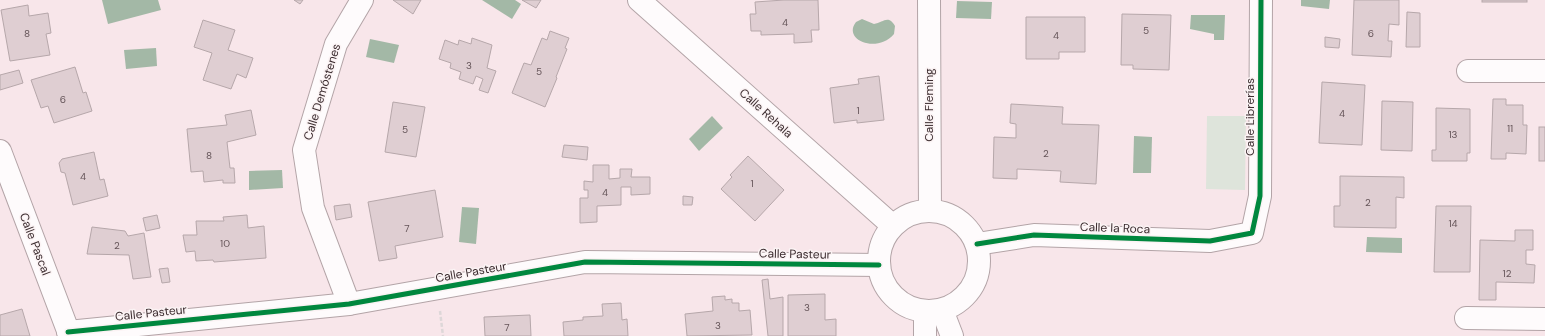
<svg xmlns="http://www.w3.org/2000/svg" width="1545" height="336" viewBox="0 0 1545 336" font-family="'DM Sans',sans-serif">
<rect width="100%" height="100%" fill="#f8e6ea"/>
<polygon fill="#dee4db" points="1207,116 1246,116 1245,190 1206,189"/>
<g fill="#a3b8a6">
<polygon points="102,0 158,0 161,10 108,24"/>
<polygon points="482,0 515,0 521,4 512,19"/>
<polygon points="1301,0 1330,0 1329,9 1301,6"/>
<polygon points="957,1 992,2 991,19 956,18"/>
<polygon points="1191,15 1225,15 1224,40 1214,40 1214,34 1190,29"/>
<path d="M862,19l12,5c9,-1 14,-10 21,2l-1,8c-17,20 -52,6 -38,-12z"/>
<polygon points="370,39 399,45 394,63 366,57"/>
<polygon points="156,48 157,66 126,69 124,50"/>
<polygon points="712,116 723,128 699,151 689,139"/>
<polygon points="1134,136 1152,137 1151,173 1133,173"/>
<polygon points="282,170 283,188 249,190 249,171"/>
<polygon points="462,207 479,208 476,244 459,242"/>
<polygon points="1367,237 1402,238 1402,253 1366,252"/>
</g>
<g fill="#dfced2" stroke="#b6a7aa">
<polygon points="294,0 303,0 300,4"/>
<polygon points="393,0 421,0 413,14"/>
<polygon points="522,0 541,0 536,8"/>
<polygon points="784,0 818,0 819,30 811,30 812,42 794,43 794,34 761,35 761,31 751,31 750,14 756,14 755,2"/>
<polygon points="1354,0 1399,0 1399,25 1389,24 1388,41 1392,41 1391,57 1352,55"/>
<rect x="1482" y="0" width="45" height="2"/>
<polygon points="28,5 29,16 48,13 51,33 46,34 50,55 10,61 1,10"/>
<polygon points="1407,12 1420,13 1420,47 1406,47"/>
<polygon points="1122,14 1171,15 1169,70 1133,69 1133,65 1121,65"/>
<polygon points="1026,17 1085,17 1085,52 1059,52 1059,59 1026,59"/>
<polygon points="203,20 235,30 228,50 253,58 246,78 237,74 231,89 203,80 212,53 194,47"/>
<polygon points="550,31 569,38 565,48 567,49 556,77 557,78 545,107 512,93 524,63 531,65 542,38 547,40"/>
<polygon points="1325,37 1340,39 1339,48 1325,47"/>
<polygon points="472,38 492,45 487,68 496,71 488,93 479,90 483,79 476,76 473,84 459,79 461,72 450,68 451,63 439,59 445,40 458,45 459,40 471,44"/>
<polygon points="75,67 83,93 86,92 92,111 54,123 48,106 41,108 31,80"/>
<polygon points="19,70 23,83 0,90 0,75"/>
<polygon points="879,76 884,120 857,123 857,120 834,123 830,88 859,84 858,79"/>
<polygon points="1322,82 1365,85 1362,145 1319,143"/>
<polygon points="1493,99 1506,99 1506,105 1523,105 1523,125 1527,125 1526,154 1506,153 1506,159 1491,159"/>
<polygon points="1382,101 1413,102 1412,151 1381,150"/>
<polygon points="393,102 425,107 416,157 385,152"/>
<polygon points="1011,104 1063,107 1062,124 1099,125 1096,184 1060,182 1061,171 1017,169 1017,179 993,178 994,137 1016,138 1016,124 1010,123"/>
<polygon points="1436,108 1470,109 1470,153 1467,153 1467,161 1432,161 1432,150 1436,150"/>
<polygon points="251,110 256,135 227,142 230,168 234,168 235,183 223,183 223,180 204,182 203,171 191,172 187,129 227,125 225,115"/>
<rect x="1539" y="127" width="6" height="34"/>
<polygon points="564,145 588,147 587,160 562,157"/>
<polygon points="94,152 100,180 104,179 108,196 73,205 65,173 61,172 59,163 62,159"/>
<polygon points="748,156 784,190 755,221 721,189 732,177 730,175"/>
<polygon points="593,165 609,165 609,179 620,178 620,169 632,169 631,177 650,177 650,194 631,195 631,187 621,187 621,205 597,206 597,222 580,223 580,198 588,198 588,190 584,190 584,181 593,182"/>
<polygon points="1340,176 1404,177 1404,198 1396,197 1396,228 1334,227 1334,206 1340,206"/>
<polygon points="435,190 443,237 395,246 397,258 379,261 368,202"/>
<polygon points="683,196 693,197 692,205 683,205"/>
<polygon points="350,204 352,217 336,220 334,206"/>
<polygon points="1436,206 1471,206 1470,272 1434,272"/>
<polygon points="157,215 160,228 146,231 143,218"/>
<polygon points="247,215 248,228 264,226 266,258 214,262 213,260 196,261 195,251 186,252 183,235 197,235 196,221 224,221 223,217"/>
<polygon points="92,227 125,231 128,236 144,233 151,277 133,279 129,255 87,254"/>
<polygon points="1515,230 1533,230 1533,250 1526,250 1526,264 1535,265 1534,283 1496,282 1496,300 1479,300 1480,240 1515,241"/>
<polygon points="168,268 170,282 162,283 159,269"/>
<polygon points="768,279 770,299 783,297 783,336 768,336 762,280"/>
<polygon points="825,294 825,320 836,319 836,336 788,336 788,295"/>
<polygon points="725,296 725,300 732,299 732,303 739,303 739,311 750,310 752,335 687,336 685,314 713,311 712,297"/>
<polygon points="621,303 622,320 627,319 628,336 564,336 563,322 583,320 583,317 603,316 602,304"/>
<polygon points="22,309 30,336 0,336 0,315"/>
<polygon points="530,315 531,336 485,336 484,317"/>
</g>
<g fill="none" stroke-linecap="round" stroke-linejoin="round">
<defs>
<g id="minor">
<polyline points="639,0 893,226"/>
<polyline points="929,0 930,211"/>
<polyline points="1468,71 1545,71"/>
<polyline points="0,151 70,336"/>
<circle cx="929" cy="261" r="50"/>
<polyline points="977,244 1034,235 1210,241 1252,233 1260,196 1261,0"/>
<polyline points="349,304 313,208 304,150 336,44 362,0"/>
<polyline points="942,310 952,336"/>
<polyline points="1466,318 1545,319"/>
<polyline points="68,332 349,304 585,262 879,265"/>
<polyline points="925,336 925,311"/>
</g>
</defs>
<use href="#minor" stroke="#b3a4a7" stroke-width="24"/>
<polyline stroke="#ddd7d8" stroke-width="2.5" stroke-dasharray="4 2" stroke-linecap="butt" points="440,311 443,336"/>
<use href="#minor" stroke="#fefbfc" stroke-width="22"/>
<defs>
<g id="cycleway">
<polyline points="977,244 1034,235 1210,241 1252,233 1260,196 1261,0"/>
<polyline points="68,332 349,304 585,262 879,265"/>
</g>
</defs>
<use href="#cycleway" stroke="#fbf3f4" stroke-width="8"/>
<use href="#cycleway" stroke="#00873e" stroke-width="5"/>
</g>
<g text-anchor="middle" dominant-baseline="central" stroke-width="3" stroke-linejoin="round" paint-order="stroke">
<g font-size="10" fill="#645458">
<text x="785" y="22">4</text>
<text x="1146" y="30">5</text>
<text x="27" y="33">8</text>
<text x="1371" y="33">6</text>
<text x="1056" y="35">4</text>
<text x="469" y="65">3</text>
<text x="539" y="71">5</text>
<text x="63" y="99">6</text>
<text x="858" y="110">1</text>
<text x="1342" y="113">4</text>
<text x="1510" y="128">11</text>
<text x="405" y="129">5</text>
<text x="1453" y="134">13</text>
<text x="1046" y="153">2</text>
<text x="209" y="155">8</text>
<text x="83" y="176">4</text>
<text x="752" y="183">1</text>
<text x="605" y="192">4</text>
<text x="1368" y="202">2</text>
<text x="1453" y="223">14</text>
<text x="407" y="228">7</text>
<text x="225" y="243">10</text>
<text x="117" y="245">2</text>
<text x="1507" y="273">12</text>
<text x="807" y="307">3</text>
<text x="718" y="325">3</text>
<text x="507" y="327">7</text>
</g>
<g font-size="12" fill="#3b2c2f" stroke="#fbf3f4">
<text transform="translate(322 92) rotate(-73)">Calle Demóstenes</text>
<text transform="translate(929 105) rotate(-90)">Calle Fleming</text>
<text transform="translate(766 113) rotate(42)">Calle Rehala</text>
<text transform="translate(1250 117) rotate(-90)">Calle Librerías</text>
<text transform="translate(1115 228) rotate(2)">Calle la Roca</text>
<text transform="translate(35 244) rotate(69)">Calle Pascal</text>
<text transform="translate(795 254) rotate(1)">Calle Pasteur</text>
<text transform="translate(471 272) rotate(-10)">Calle Pasteur</text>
<text transform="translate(151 313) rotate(-6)">Calle Pasteur</text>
</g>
</g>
</svg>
